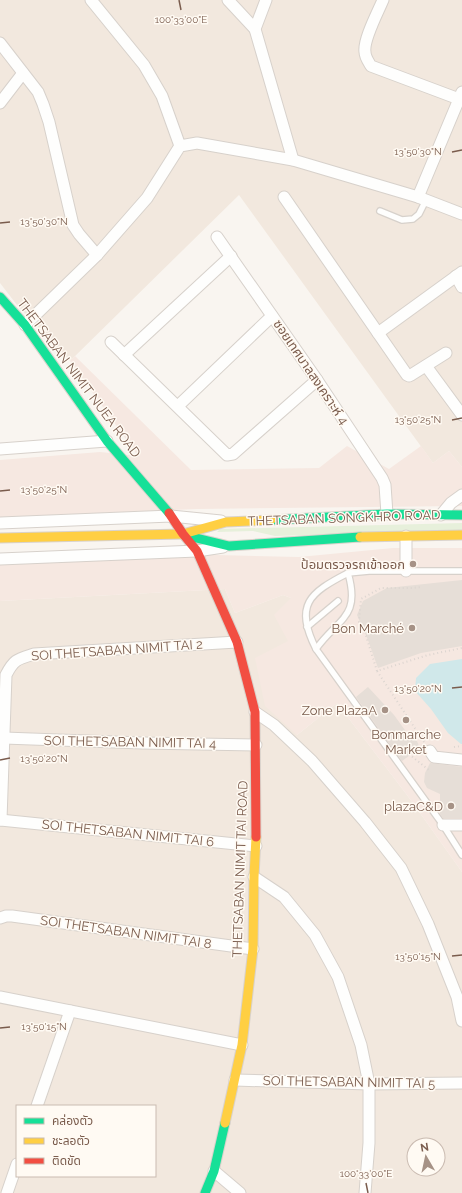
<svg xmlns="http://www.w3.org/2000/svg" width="462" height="1193" viewBox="0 0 462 1193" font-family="Raleway,'Noto Sans Thai',sans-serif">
<rect width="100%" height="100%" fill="#f9f5f0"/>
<g fill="#f2e8de" fill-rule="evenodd">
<polygon points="0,0 462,0 462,467 449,451 433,463 239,195 70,361 17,305 0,283"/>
<path d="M225,589l10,24 48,-18 8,3 -3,43 9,94 40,-32 73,96 52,73v321h-462v-592zM17,1106h138v70h-138zM414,1145h24v24h-24z"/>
</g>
<g fill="#f6e8e1">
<polygon points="75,356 191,470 319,468 347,446 389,469 421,446 433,463 449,451 462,467 462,506 197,509 0,517 0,460 100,452 138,456 70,361"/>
<polygon points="393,548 462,548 462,872 410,799 337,703 297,735 265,706 255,658 288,641 274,615 291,598 283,595 235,613 225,589 0,601 0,564 177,554 299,557"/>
</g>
<polygon fill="#e7f0db" points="462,523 462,530 275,536 253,531 217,532 220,529"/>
<polygon fill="#d0e8ea" points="462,659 462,744 461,744 448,733 431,709 415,691 416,678 430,664"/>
<g fill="#e6ded7">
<polygon points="462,580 462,646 421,653 378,668 368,640 357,615 363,601 387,588"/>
<polygon points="368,687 394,715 407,733 417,741 419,746 417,750 402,761 356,697"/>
<polygon points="430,763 462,767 462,818 443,818 440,814 440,794 427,788 424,782 425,773"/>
</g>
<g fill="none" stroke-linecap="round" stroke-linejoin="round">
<defs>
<g id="lane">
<polyline points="380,211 402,220 413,219 419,214 426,200"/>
<path d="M462,571h-93l-21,2c13,45 -10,45 -32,76l127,176 19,30"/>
<polyline points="307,627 338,601"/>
<path d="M316,649c-22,-44 -7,-56 32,-76"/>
</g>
<g id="street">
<polyline points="91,0 144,65 162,96 180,146"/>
<polyline points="228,0 255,29"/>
<polyline points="266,0 255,29 293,160"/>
<path d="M383,0c-5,12 -20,40 -18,52 0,5 3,9 6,14l88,33"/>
<polyline points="0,43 38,92 43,104 49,122 73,225 79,234 97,255"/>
<polyline points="0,103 23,73"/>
<polyline points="284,197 407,375 409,376 411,375 446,353"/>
<polyline points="418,197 462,92"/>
<polyline points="217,237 317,380 382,478 385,485 387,514"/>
<polyline points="456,276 462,287"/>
<polyline points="25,325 97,255 147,198 180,146 197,143 293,160 418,197 462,214"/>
<polyline points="378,333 462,272"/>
<polyline points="111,342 227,455 233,454 317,380"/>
<polyline points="124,355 231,256"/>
<polyline points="426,366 462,415"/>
<polyline points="178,406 272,316"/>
<polyline points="0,449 107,441"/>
<polyline points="441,515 451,503 462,495"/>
<polyline points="0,523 171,516 221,521"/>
<polyline points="0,559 197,551 223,547"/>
<polyline points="406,571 406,536"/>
<polyline points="255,712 274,725 312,761 365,822 401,868 428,924 457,997 462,1021"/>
<polyline points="4,738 142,743 256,745"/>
<polyline points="430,751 434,757 462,760"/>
<polyline points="0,820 256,846"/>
<path d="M1,820l5,-145c8,-16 12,-16 28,-21l203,-12"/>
<polyline points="443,825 462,825"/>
<polyline points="254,877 284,897 315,935 338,977 361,1045 369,1084 369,1143 365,1193"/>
<polyline points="0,918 6,916 12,916 253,949"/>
<polyline points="0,997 242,1045"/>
<polyline points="235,1080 369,1084 462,1083"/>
<polyline points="37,1106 70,1011"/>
<polyline points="214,1171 240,1193"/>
<polyline points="7,1193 17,1164"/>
</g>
<g id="fast">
<polyline points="0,297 25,325 107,441 169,513"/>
<polyline points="271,520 387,514 462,515"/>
<polyline points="184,535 229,546 360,537"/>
<polyline points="205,1193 214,1171 225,1123"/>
</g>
<g id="slow">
<polyline points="360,537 462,535"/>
<polyline points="0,538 183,534 226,522 271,520"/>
<polyline points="225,1123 242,1045 253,949 254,877 256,837"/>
</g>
<polyline id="jam" points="169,513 183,534 197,551 237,642 255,712 256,837"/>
</defs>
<use href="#lane" stroke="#d7d1cb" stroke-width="8"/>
<use href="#street" stroke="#d7d1cb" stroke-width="13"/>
<use href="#fast" stroke="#d9d2cb" stroke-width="11"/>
<use href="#slow" stroke="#d9d2cb" stroke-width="11"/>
<use href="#jam" stroke="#d9d2cb" stroke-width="11"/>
<g stroke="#dcd5d0" stroke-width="2" stroke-dasharray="1 3" stroke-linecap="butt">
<polyline points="377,671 366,636 359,622 361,599 381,588 412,588 421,587"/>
<polyline points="424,742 377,671 428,655 462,648"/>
<polyline points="454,747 462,746"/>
<polyline points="409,754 430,771"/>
</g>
<use href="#lane" stroke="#fefefd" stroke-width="5.5"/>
<use href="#street" stroke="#fefefd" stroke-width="11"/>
<use href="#fast" stroke="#16e098" stroke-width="9"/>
<use href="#slow" stroke="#ffcf43" stroke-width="9"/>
<use href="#jam" stroke="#f24e42" stroke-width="9"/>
</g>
<path fill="none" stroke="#7a5c4d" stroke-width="1.5" d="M179,0l2,10M452,152l10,-2M0,223l10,-1M452,420l10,-2M0,491l10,-1M452,688l10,-1M0,760l10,-2M452,956l10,-1M0,1028l10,-1M366,1183l2,10"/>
<g fill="#a69286" stroke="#fffaf3" stroke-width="1.5">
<circle cx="413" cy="564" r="4"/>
<circle cx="412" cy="628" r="4"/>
<circle cx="385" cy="710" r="4"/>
<circle cx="406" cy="720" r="4"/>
<circle cx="451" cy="806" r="4"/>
</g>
<g text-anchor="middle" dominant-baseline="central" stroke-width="3" stroke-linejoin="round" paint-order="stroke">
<g font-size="13" fill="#7a5c4d" stroke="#fffaf3">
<text transform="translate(311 372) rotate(56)">ซอยเทศบาลสงเคราะห์ 4</text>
<text transform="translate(79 378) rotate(53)">THETSABAN NIMIT NUEA ROAD</text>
<text transform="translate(344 518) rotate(-2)">THETSABAN SONGKHRO ROAD</text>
<text transform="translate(117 650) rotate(-4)">SOI THETSABAN NIMIT TAI 2</text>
<text transform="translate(130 742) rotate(1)">SOI THETSABAN NIMIT TAI 4</text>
<text transform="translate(128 833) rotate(6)">SOI THETSABAN NIMIT TAI 6</text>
<text transform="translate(240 869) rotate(-88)">THETSABAN NIMIT TAI ROAD</text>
<text transform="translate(126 932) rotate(8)">SOI THETSABAN NIMIT TAI 8</text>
<text transform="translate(349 1082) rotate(1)">SOI THETSABAN NIMIT TAI 5</text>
</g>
<g font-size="13" fill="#7a5c4d" stroke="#fffaf3" text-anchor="end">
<text x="405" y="564">ป้อมตรวจรถเข้าออก</text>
<text x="404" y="628">Bon Marché</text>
<text x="377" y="710">Zone PlazaA</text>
<text x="406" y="734" text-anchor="middle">Bonmarche<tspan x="406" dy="15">Market</tspan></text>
<text x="443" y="806">plazaC&amp;D</text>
</g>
</g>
<g font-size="10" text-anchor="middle" fill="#7a5c4d" stroke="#fffaf3" stroke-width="3" stroke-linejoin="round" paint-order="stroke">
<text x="181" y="23">100°33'00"E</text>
<text x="418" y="155">13°50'30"N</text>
<text x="44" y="225">13°50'30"N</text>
<text x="418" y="423">13°50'25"N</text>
<text x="44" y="493">13°50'25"N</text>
<text x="418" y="692">13°50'20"N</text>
<text x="44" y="762">13°50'20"N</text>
<text x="418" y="960">13°50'15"N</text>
<text x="44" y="1030">13°50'15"N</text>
<text x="366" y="1177">100°33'00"E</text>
</g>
<rect x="16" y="1105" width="140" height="72" fill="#fffaf3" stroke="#cabbb1"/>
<rect x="24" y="1118" width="20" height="6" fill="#16e098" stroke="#cabbb1"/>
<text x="52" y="1125" font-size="12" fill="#7a5c4d">คล่องตัว</text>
<rect x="24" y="1138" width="20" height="6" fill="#ffcf43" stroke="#cabbb1"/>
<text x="52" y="1145" font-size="12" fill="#7a5c4d">ชะลอตัว</text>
<rect x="24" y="1158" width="20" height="6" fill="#f24e42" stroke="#cabbb1"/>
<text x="52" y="1165" font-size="12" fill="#7a5c4d">ติดขัด</text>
<g transform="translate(426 1157) rotate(351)"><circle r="19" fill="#fffaf3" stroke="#cabbb1"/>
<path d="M0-3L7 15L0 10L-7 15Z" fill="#a69286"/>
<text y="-6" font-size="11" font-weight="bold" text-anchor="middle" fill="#7a5c4d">N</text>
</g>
</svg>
